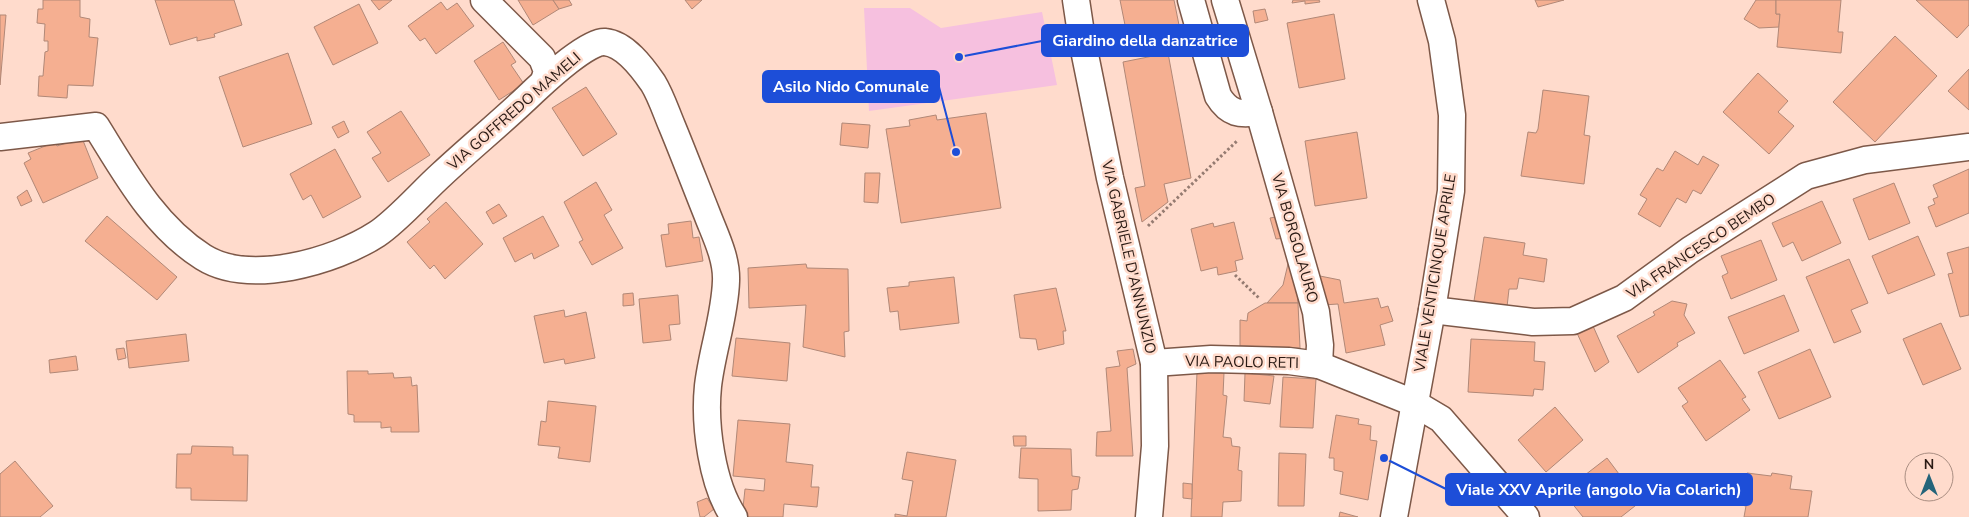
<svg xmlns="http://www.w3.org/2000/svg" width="1969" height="517" viewBox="0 0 1969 517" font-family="'Nunito Sans',sans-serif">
<rect width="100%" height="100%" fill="#ffdbcc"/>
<polygon fill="#f6c0df" points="864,8 910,8 941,28 1042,12 1057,85 869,111"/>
<g fill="#f5af91" stroke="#b18877">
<polygon points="43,0 80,0 80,17 90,19 89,37 98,38 93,86 68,85 67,98 38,96 39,76 43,76 45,52 48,51 48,41 44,41 45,24 37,23 38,9 43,9"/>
<polygon points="155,0 234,0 242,25 214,34 215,37 197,41 197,37 170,45"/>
<polygon points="371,0 392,0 379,10"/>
<polygon points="518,0 553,0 559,9 533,25"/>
<polygon points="553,0 569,0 572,5 559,9"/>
<polygon points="685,0 702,0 692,9"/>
<polygon points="1120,0 1174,0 1179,25 1127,35"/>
<polygon points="1293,0 1319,0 1320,2 1305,4 1305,1 1292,3"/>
<polygon points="1535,0 1564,0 1538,7"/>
<polygon points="1756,0 1776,0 1776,14 1780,14 1779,27 1759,28 1744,19"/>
<polygon points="1776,0 1841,0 1838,32 1843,32 1841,53 1777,47 1780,14 1776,14"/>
<polygon points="1916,0 1969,0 1969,25 1957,38"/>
<polygon points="441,2 447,10 457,3 474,26 436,54 425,38 420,41 408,26"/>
<polygon points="359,4 378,43 333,65 314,27"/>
<polygon points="1265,9 1268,20 1255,23 1253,11"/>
<polygon points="1334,14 1345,79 1299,88 1287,23"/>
<polygon points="0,15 6,15 0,85"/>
<polygon points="1895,36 1937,76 1875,142 1833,102"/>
<polygon points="503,42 516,62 511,65 524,84 499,100 474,61"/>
<polygon points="288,53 312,124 243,147 219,77"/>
<polygon points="1168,53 1191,178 1164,184 1168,202 1142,222 1135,188 1145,186 1123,62"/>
<polygon points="1969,69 1969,110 1948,91"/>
<polygon points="1758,73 1788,101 1778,112 1794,126 1769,154 1723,112"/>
<polygon points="586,87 617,134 583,156 552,108"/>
<polygon points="1543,90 1589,96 1584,135 1590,136 1584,184 1521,176 1528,132 1536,133 1538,129"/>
<polygon points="401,111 430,155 388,182 372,158 381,153 367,132"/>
<polygon points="986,113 1001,208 901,223 886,129 910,126 909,120 936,115 937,120"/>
<polygon points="344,121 349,132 338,138 332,127"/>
<polygon points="842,123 870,125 868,148 840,145"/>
<polygon points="1357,132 1367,198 1315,206 1305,141"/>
<polygon points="82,138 98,178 43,203 24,163 31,159 28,153 55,142 57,146"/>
<polygon points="335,149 361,197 323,218 311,195 303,200 290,174"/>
<polygon points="1675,151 1698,165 1703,156 1719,165 1701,194 1693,190 1686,203 1677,198 1660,227 1638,214 1647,199 1640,195 1657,168 1663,171"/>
<polygon points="1969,169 1969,213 1936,227 1928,207 1935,204 1933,199 1938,197 1933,185"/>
<polygon points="865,173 880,173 878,203 864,202"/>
<polygon points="596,182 612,210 604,215 623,248 592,265 579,242 583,240 564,202"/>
<polygon points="1894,183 1910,223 1869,240 1853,199"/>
<polygon points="27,190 32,201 21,206 17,197"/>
<polygon points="1822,201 1841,243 1802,261 1793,242 1783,247 1772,223"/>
<polygon points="446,202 483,244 445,279 434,265 430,269 407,242 430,222 427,219"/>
<polygon points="499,204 507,216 493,224 486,212"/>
<polygon points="107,216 177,277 157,300 85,241"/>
<polygon points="543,216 559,246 534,259 532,253 515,262 503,238"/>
<polygon points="1282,216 1287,238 1276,239 1270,218"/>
<polygon points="691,221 693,238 699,237 703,261 666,267 661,235 669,234 668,224"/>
<polygon points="1234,222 1243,259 1235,261 1237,271 1218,275 1217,267 1201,271 1191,229 1213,223 1214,227"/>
<polygon points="1918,236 1935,275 1888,294 1872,256"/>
<polygon points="1484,237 1525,243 1523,255 1547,259 1544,282 1519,278 1517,289 1509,289 1507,307 1474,301"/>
<polygon points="1761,240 1777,280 1731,299 1722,276 1728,273 1721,256"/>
<polygon points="1969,247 1969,315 1960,317 1948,274 1953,273 1947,253"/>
<polygon points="1849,259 1868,303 1851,310 1861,332 1834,343 1806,277"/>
<polygon points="806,264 807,268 848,269 849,331 844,332 845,357 803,347 806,305 749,308 748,268"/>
<polygon points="1288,264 1295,265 1298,303 1267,303 1283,285"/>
<polygon points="1320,276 1340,280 1344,303 1378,298 1381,308 1388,306 1393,321 1380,325 1385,345 1346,353 1338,304 1323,305"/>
<polygon points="954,277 959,323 900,330 898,311 890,312 887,288 909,286 909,282"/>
<polygon points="1056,288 1066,331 1063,331 1064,344 1038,350 1036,339 1020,338 1014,295"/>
<polygon points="633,293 634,305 623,306 623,294"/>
<polygon points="678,295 680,324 669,325 671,340 643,343 639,299"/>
<polygon points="1784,295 1799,331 1744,354 1728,317"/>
<polygon points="1672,301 1687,304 1684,315 1695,333 1677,343 1678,346 1638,373 1617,336 1655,315 1653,312"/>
<polygon points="1265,303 1298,303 1300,348 1240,346 1240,320 1247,321 1248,313"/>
<polygon points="564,310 565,317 586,312 595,358 565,364 564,359 544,363 534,316"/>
<polygon points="1941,323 1961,369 1923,385 1903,339"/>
<polygon points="1593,326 1609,362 1595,372 1576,331"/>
<polygon points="186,334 189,361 129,368 126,341"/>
<polygon points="736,338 790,343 787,381 732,376"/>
<polygon points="1471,339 1535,342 1534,361 1545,362 1543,390 1534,389 1533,396 1468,392"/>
<polygon points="124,348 126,358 118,360 116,349"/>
<polygon points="1133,349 1136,364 1127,368 1133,456 1096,456 1097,432 1111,431 1106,368 1120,366 1117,351"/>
<polygon points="1810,349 1831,397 1779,419 1758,372"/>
<polygon points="76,356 78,370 50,373 49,360"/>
<polygon points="1720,360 1746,397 1742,399 1750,410 1706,441 1682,406 1688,402 1678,388"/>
<polygon points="347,371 368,371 368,374 393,373 394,378 411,377 412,386 417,385 419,432 391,432 391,427 381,428 381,422 354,422 354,415 348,414"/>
<polygon points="1197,372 1224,373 1223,395 1227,396 1223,437 1231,438 1232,446 1240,447 1238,470 1242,471 1241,501 1223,502 1222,517 1191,517"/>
<polygon points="1245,373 1274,376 1270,404 1244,401"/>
<polygon points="1283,377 1316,379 1313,428 1280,427"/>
<polygon points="548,401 596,406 590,462 558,458 560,447 538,445 541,421 546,422"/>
<polygon points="1555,407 1583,440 1546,472 1518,440"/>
<polygon points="1336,415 1359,419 1358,424 1371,426 1370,440 1377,441 1368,500 1340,494 1343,472 1334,470 1334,458 1329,458"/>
<polygon points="738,420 790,424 786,462 813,465 811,487 819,487 817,507 784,504 783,517 742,517 745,489 764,491 765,479 733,476"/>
<polygon points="1013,436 1026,436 1026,446 1014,446"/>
<polygon points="192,446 233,447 233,455 248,455 247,501 191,500 191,488 176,488 177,454 191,454"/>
<polygon points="1021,448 1071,449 1072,476 1080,477 1078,489 1072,490 1071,510 1038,511 1038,479 1019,478"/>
<polygon points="907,452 956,460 946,517 895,517 895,514 907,516 913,481 902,479"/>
<polygon points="1279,453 1306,454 1304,506 1278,506"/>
<polygon points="1607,458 1640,502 1621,517 1583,517 1563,492"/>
<polygon points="15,461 53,506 40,517 0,517 0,474"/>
<polygon points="1747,473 1771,476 1772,473 1792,476 1790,489 1812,491 1808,517 1744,517 1746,506 1741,505"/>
<polygon points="1183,483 1192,484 1192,499 1183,498"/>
<polygon points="707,498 714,509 704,517 700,517 697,502"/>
<polygon points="1340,512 1358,517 1339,517"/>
</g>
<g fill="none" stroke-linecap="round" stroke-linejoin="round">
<defs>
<g id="minor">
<polyline points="484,0 542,58 547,71 544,81"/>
<polyline points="1076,0 1082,40 1110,178 1154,363 1155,446 1149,517"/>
<path d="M1191,0l27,96c11,18 22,19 41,16"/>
<polyline points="1225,0 1259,112 1316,312 1320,345 1319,365"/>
<path d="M0,137l96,-11c30,48 58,100 107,131 46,29 131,5 174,-23 21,-14 45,-42 65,-60 30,-28 62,-54 92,-83 13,-12 55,-51 71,-49 20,2 37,25 48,41 8,13 13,29 19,43 12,29 23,58 35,88 8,21 20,44 19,67 -1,35 -14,70 -18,105 -4,39 4,99 26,131"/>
<polyline points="1432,310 1533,322 1573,321 1624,298 1690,250 1806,176 1865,160 1969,147"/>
<polyline points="1154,363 1211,359 1289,361 1319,365 1414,403 1441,419 1526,517"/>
<polyline points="1394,517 1432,310 1451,191 1452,115 1442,41 1431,0"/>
</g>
</defs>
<use href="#minor" stroke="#7d5848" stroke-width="29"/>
<g stroke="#957b71" stroke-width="3" stroke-dasharray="2.5 2.5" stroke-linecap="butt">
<polyline points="1148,226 1238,140"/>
<polyline points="1235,275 1260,299"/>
</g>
<use href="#minor" stroke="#fff" stroke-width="26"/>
</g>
<g text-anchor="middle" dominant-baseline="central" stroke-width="5" stroke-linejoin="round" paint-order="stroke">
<g font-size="15" fill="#2a1a14" stroke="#ffdbcc">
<text transform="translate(514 111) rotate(-41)">VIA GOFFREDO MAMELI</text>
<text transform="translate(1295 238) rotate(74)">VIA BORGOLAURO</text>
<text transform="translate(1701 246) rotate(-34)">VIA FRANCESCO BEMBO</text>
<text transform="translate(1129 257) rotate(77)">VIA GABRIELE D'ANNUNZIO</text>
<text transform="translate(1435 273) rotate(-81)">VIALE VENTICINQUE APRILE</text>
<text transform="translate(1242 362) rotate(1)">VIA PAOLO RETI</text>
</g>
</g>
<path fill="none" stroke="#1d4ed8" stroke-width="2" d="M959 57L1042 41M956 152L939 87M1384 458L1446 489"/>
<g fill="#1d4ed8" stroke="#ffdbcc" stroke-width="2">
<circle cx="959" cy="57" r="5"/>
<circle cx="956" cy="152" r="5"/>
<circle cx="1384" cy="458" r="5"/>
</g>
<g fill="#1d4ed8" stroke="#1d4ed8" stroke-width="2">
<rect x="1042" y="25" width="206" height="31" rx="5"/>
<rect x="763" y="71" width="176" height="31" rx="5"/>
<rect x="1446" y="474" width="306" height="31" rx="5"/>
</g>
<g font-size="16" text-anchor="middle" font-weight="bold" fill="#fff">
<text x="1145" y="46">Giardino della danzatrice</text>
<text x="851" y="92">Asilo Nido Comunale</text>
<text x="1599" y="495">Viale XXV Aprile (angolo Via Colarich)</text>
</g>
<g transform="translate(1929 477)"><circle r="24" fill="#ffdbcc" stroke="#aa8e82"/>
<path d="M0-4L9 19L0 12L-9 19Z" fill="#25647a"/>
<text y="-8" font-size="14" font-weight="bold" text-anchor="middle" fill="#2a1a14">N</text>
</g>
</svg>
